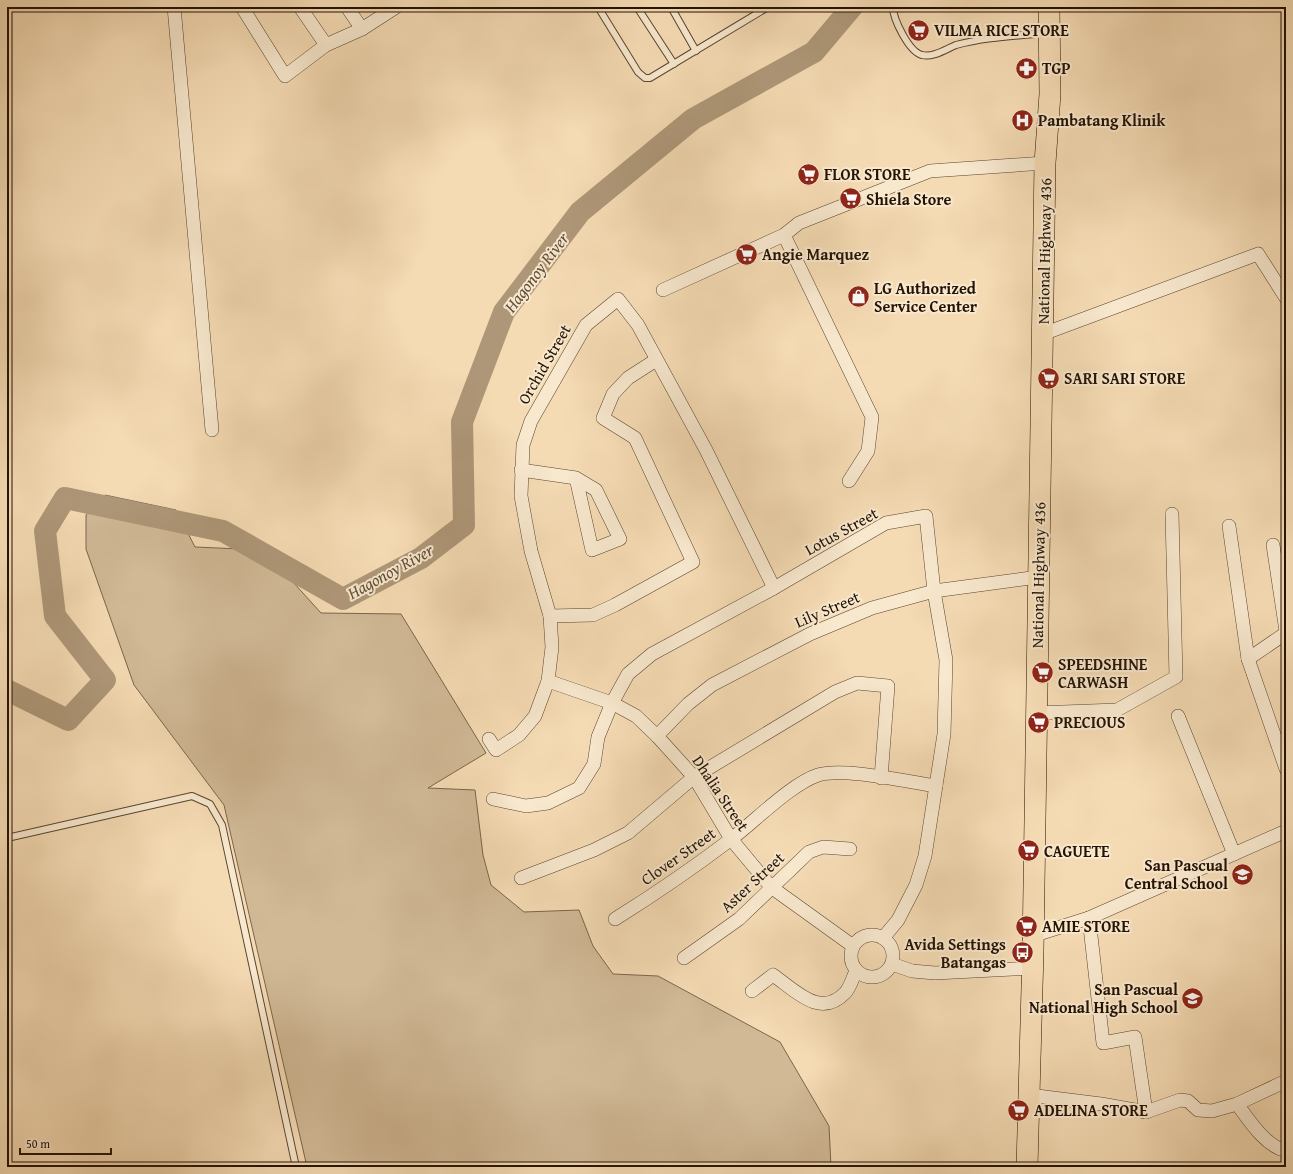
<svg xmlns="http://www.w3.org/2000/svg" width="1293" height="1174" viewBox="0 0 1293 1174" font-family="'Gentium Book Plus',serif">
<rect width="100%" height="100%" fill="#f5dbb4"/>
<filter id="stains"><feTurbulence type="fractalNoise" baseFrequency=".005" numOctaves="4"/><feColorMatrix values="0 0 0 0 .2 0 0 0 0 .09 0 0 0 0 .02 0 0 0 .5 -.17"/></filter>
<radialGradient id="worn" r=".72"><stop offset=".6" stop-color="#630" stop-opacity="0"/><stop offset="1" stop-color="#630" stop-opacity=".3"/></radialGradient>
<polygon fill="#d1b996" stroke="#7a664c" points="105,495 176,510 195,547 264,550 321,613 401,614 486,753 428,788 475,790 483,855 491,885 524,912 579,910 593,946 613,974 658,976 780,1042 829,1126 831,1167 307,1167 224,805 134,685 86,549 86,515"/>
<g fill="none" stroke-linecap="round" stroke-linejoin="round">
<polyline stroke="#ae9778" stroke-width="22" points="7,690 68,720 105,680 55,616 45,531 65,498 223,531 343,599 421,558 464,525 462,422 504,312 580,212 693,119 814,52 852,7"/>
<defs>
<g id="lane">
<polyline points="598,7 638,72 645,78 650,78 768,7"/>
<polyline points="637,7 674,64"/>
<polyline points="671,7 696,51"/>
<path d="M893,7c0,12 16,45 29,48 11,3 24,-6 34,-10 29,-8 61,-9 91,-12"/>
<polyline points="7,838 192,796 210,804 222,825 296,1167"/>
</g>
<g id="street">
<polyline points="174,7 212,430"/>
<polyline points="242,7 285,76 326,45 362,29 396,7"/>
<polyline points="300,7 326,45"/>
<polyline points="347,7 362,29"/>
<polyline points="784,235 872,417 868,451 849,481"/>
<polyline points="663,290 784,235 799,223 930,171 1045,163"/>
<polyline points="1043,334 1258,254 1286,298"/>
<polyline points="521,470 576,478 596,490 620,539 592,550 576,478"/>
<polyline points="1229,526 1248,659 1286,769"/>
<polyline points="1273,545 1286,631"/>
<polyline points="550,616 593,615 615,605 693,562 635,438 603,418 613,394 628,378 656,360"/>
<polyline points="1248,659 1286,633"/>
<polyline points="548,681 612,703 636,716 657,736 694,777 731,839 771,887 853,946"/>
<polyline points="1036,713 1117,710 1176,677 1172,514"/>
<polyline points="1178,716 1234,854"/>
<polyline points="657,736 688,704 712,685 810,634 872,608 934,591 1038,577"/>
<polyline points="489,739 496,750 519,735 535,716 548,681 552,647 550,616 531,551 521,496 523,445 531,421 586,325 618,299 638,325 706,450 774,588"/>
<polyline points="493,799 526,806 548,803 579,788 594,764 598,737 612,703 628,674 652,654 774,588 886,523 926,516 934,591 946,660 944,734 925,856 916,885 898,920 883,938"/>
<polyline points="521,878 594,850 628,833 694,777 835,692 857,683 888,686 881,778"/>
<polyline points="1089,918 1103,1043 1135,1037 1146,1112"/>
<path d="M615,919c40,-25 78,-51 115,-79 24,-18 61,-56 88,-65 25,-8 90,7 118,11"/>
<circle cx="872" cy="956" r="21"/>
<polyline points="1032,936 1089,918 1286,831"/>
<polyline points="684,958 739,919 809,852 823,847 850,849"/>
<polyline points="892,964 912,971 935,973 1031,968"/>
<path d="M752,991l21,-16c22,15 47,44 72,18 5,-5 8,-16 11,-22"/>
<path d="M1029,1095l72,9 45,8 34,-12 8,1 10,9 14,1 25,-7c12,16 28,42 49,47"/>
<polyline points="1237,1104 1286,1081"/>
</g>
<polyline id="primary" points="1027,1167 1033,952 1045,163 1050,94 1049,7"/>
</defs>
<use href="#lane" stroke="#58442f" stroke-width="8"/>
<use href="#street" stroke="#58442f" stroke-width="14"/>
<use href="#primary" stroke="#241203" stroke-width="22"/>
<use href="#lane" stroke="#f8e8ce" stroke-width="6"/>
<use href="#street" stroke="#f8e8ce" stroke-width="13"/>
<use href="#primary" stroke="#f5dbb4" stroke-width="21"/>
</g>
<defs>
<symbol id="supermarket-disc" viewBox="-11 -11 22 22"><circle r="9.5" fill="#8f2418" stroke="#f8e8ce"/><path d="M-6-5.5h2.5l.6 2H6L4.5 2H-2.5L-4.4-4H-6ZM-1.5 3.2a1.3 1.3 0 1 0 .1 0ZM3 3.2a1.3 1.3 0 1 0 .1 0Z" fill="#fff"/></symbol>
<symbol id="pharmacy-disc" viewBox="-11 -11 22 22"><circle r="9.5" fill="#8f2418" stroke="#f8e8ce"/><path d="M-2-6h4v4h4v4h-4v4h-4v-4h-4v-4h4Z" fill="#fff"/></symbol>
<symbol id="hospital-disc" viewBox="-11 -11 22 22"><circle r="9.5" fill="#8f2418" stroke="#f8e8ce"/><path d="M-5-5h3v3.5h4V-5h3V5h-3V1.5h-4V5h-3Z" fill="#fff"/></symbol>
<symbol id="shop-disc" viewBox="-11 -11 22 22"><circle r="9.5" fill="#8f2418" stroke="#f8e8ce"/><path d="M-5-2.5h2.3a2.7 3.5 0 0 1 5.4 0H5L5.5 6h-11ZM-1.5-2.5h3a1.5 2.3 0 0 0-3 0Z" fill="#fff"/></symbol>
<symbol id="school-disc" viewBox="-11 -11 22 22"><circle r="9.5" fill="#8f2418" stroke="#f8e8ce"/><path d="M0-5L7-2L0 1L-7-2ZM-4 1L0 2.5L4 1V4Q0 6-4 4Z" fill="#fff"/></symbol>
<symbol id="bus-disc" viewBox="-11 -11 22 22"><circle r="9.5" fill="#8f2418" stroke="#f8e8ce"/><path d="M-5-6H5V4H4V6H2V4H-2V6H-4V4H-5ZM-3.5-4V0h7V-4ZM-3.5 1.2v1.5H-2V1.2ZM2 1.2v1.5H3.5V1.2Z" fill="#fff"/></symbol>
</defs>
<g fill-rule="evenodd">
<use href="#supermarket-disc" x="906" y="18" width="25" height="25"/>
<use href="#pharmacy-disc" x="1014" y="56" width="25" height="25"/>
<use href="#hospital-disc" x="1010" y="108" width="25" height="25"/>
<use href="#supermarket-disc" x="796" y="162" width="25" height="25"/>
<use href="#supermarket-disc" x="838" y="186" width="25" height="25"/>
<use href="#supermarket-disc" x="734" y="242" width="25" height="25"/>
<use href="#shop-disc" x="846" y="284" width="25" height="25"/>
<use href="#supermarket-disc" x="1036" y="366" width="25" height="25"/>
<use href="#supermarket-disc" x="1030" y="660" width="25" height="25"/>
<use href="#supermarket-disc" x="1026" y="710" width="25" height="25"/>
<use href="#supermarket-disc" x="1016" y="838" width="25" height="25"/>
<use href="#school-disc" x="1230" y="862" width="25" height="25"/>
<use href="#supermarket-disc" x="1014" y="914" width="25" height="25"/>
<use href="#bus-disc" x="1010" y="940" width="25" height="25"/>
<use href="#school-disc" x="1180" y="986" width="25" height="25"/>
<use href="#supermarket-disc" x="1006" y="1098" width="25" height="25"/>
</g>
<g text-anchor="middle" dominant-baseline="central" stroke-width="4" stroke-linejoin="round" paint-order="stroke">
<g font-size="16" font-weight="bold" fill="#241203" stroke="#f8e8ce" text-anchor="start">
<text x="934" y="30">VILMA RICE STORE</text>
<text x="1042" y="68">TGP</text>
<text x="1038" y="120">Pambatang Klinik</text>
<text x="824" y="174">FLOR STORE</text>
<text x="866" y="199">Shiela Store</text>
<text x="762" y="254">Angie Marquez</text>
<text x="874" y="288">LG Authorized<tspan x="874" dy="18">Service Center</tspan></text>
<text x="1064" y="378">SARI SARI STORE</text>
<text x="1058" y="664">SPEEDSHINE<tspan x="1058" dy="18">CARWASH</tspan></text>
<text x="1054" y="722">PRECIOUS</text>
<text x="1044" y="851">CAGUETE</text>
<text x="1228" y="865" text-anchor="end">San Pascual<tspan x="1228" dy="18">Central School</tspan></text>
<text x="1042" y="926">AMIE STORE</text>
<text x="1006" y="944" text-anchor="end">Avida Settings<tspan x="1006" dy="18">Batangas</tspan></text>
<text x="1178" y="989" text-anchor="end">San Pascual<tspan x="1178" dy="18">National High School</tspan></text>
<text x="1034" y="1110">ADELINA STORE</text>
</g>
<g font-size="16" fill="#241203" stroke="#f8e8ce">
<text transform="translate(1044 251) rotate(-89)">National Highway 436</text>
<text transform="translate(544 364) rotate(-60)">Orchid Street</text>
<text transform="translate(841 531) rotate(-29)">Lotus Street</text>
<text transform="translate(1038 575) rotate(-89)">National Highway 436</text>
<text transform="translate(827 609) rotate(-23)">Lily Street</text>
<text transform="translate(721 793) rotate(56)">Dhalia Street</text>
<text transform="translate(678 856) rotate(-35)">Clover Street</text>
<text transform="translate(752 882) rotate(-43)">Aster Street</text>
</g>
<g font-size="17" font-style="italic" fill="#624e38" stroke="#f8e8ce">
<text transform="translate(536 272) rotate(-53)">Hagonoy River</text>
<text transform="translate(390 571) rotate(-29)">Hagonoy River</text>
</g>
</g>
<rect width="1293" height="1174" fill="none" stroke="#f5dbb4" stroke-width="24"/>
<rect x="8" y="8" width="1277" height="1158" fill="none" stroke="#241203" stroke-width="2"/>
<rect x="12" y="12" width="1269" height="1150" fill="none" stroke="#241203"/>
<path d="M20 1148v6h91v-6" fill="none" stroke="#241203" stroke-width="2"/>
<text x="26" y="1148" font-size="12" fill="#241203" stroke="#f8e8ce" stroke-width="3" paint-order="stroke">50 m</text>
<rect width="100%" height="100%" filter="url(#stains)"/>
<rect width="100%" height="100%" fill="url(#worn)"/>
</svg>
